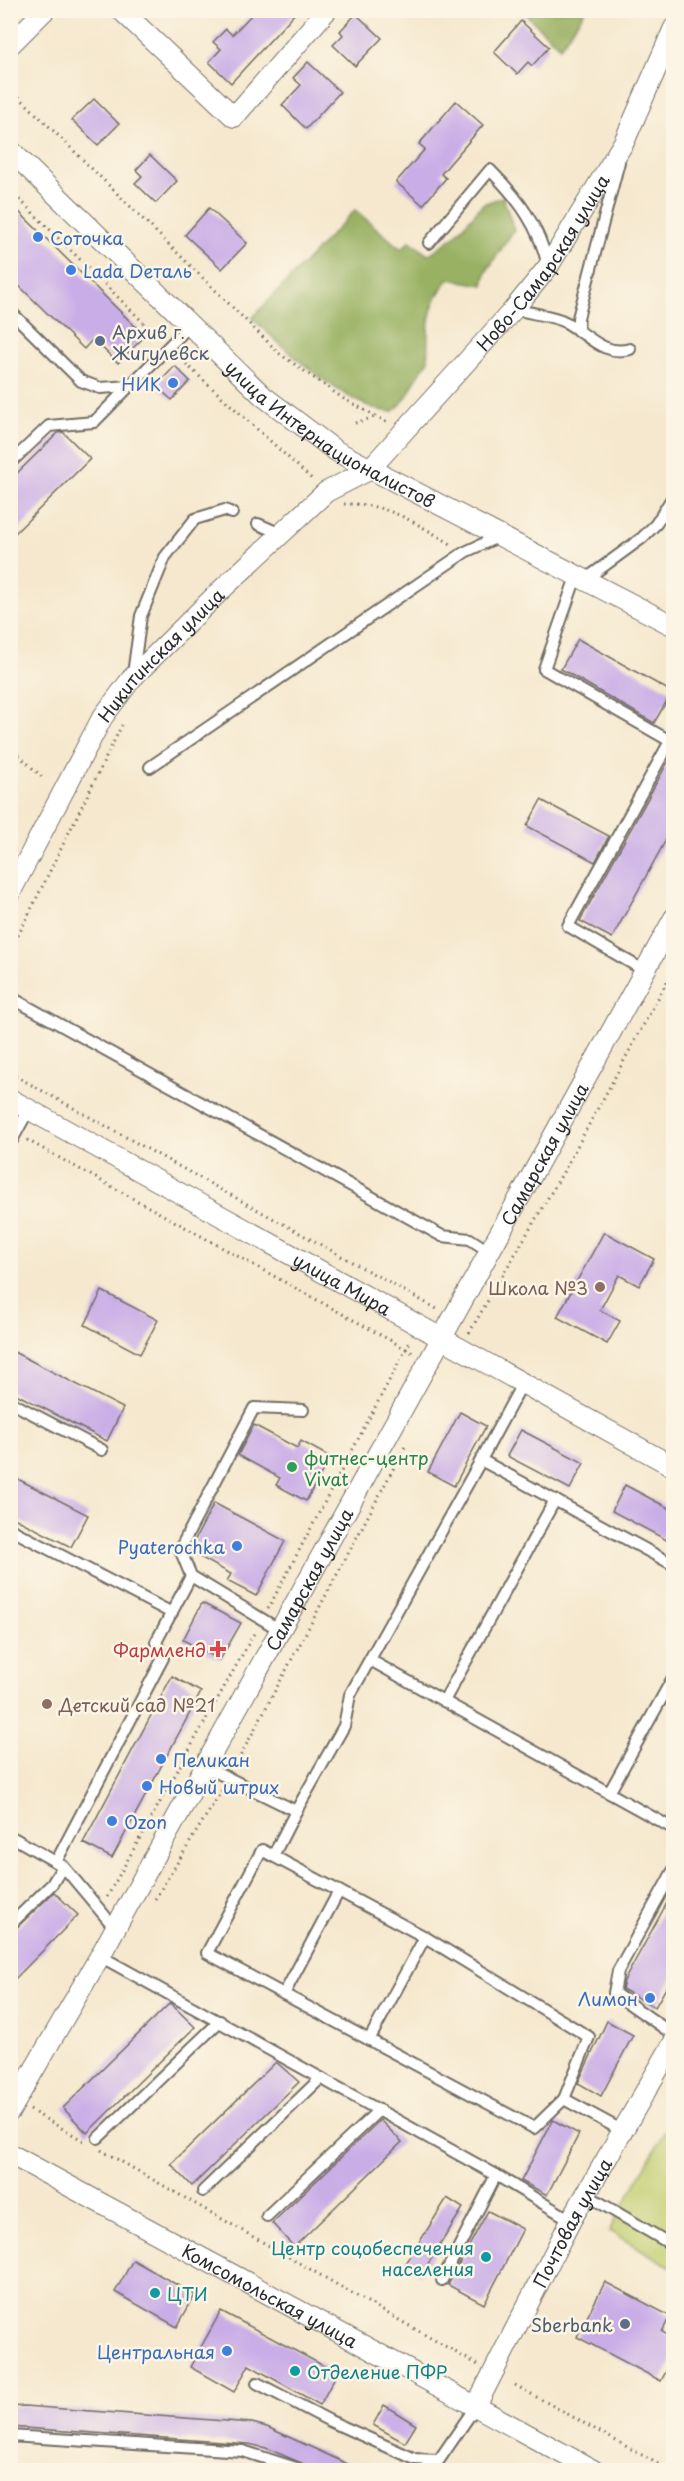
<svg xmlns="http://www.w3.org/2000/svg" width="684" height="2481" viewBox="0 0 684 2481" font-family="'Playpen Sans',sans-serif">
<rect width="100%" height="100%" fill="#fcf5e5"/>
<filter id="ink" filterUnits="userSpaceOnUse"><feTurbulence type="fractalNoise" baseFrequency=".0167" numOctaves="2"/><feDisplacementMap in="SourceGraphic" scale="12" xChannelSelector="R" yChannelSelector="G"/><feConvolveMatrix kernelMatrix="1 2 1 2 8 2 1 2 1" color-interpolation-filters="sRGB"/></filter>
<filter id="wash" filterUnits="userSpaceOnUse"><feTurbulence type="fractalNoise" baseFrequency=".008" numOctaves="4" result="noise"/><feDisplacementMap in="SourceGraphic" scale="24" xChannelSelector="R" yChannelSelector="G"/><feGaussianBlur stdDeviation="1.35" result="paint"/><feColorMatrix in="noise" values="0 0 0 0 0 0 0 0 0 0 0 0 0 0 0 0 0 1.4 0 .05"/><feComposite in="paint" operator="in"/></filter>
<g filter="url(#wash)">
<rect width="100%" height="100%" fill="#f5e8ce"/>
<polygon fill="#c1ce70" stroke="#767c4e" stroke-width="1.5" points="673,2117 673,2268 609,2231"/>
<g fill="#98b162" stroke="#626e46" stroke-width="1.5">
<polygon points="522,11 585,11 560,47"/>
<path d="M503,197l11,33 -28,42 -3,13 -34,-6c-23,25 -22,51 -21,83 -17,18 -16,36 -36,50 -43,-2 -110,-65 -140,-94l103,-108 46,39 9,-8 18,14 26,-18 29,-33z"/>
</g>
<g id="blocks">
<g fill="#c9ade7">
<polygon points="256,10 298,10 231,83 209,62 221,49 213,42 226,29 232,35"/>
<polygon points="356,14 382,38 355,66 333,45 343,35 340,31"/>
<polygon points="521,21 549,47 532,66 528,62 517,74 494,52"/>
<polygon points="308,62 340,92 306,129 282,105 301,85 293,78"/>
<polygon points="94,99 119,124 98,145 72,120"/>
<polygon points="456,101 483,125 441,174 446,178 423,205 396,182 425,149 419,144"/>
<polygon points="150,155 177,181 156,203 135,183 142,176 136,170"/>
<polygon points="10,203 145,336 118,363 93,339 84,349 10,277"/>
<polygon points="209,208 247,243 222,269 185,235"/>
<polygon points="175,366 190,381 172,400 156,386"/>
<polygon points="63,432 90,459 10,538 10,480 58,433"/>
<polygon points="578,639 672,692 654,723 561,669"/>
<polygon points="674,751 674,825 612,938 580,921"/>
<polygon points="541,800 609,836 595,862 527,826"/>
<polygon points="604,1232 654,1259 639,1286 619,1275 600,1310 620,1321 607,1344 557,1317"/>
<polygon points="102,1291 158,1320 140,1354 85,1325"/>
<polygon points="10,1350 123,1408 107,1441 10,1391"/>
<polygon points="460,1412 486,1426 454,1486 428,1472"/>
<polygon points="254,1425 297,1448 301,1441 330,1457 306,1501 276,1485 280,1478 238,1455"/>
<polygon points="521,1430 584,1463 570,1489 507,1456"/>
<polygon points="10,1475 88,1515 71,1547 10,1516"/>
<polygon points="625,1485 674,1511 674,1544 612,1511"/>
<polygon points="214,1503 285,1541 256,1596 227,1581 231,1574 189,1551"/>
<polygon points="202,1603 241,1623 220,1660 183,1640"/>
<polygon points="172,1676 201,1692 112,1858 83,1843"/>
<polygon points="674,1890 674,1974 655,2007 622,1989 624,1981"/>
<polygon points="54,1892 78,1915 10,1984 10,1934"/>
<polygon points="170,2003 195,2027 87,2133 63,2108"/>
<polygon points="607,2021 633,2035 601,2096 578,2083"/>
<polygon points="276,2062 299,2082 192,2186 171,2164"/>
<polygon points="380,2120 402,2142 294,2247 272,2223"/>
<polygon points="553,2120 579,2134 547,2195 521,2181"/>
<polygon points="447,2198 463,2208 421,2275 405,2265"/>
<polygon points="488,2211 523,2229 484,2304 448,2285"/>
<polygon points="133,2260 195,2295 177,2327 115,2292"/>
<polygon points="605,2282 670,2316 662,2332 674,2338 674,2356 661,2381 577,2337"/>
<polygon points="221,2311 337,2373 320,2405 249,2365 234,2392 190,2367"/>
<polygon points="384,2405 416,2425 405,2443 373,2425"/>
<polygon points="24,2406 252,2423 267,2427 361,2470 318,2470 266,2448 249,2444 10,2427 10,2407"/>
</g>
</g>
</g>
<g filter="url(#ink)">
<use href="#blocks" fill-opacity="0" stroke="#726d64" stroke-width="1.5"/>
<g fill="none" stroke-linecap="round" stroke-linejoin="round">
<defs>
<g id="service">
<path d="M429,243l61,-73c28,28 50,57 58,97"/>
<path d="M514,309c15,4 33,6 47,11 24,10 40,37 69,29"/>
<polyline points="10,311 81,381 100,388 130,386"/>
<polyline points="578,331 578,318 619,162"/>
<polyline points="10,463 49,426 94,422 191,324"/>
<polyline points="258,524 281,534"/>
<polyline points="577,574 544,669 670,741"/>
<polyline points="586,579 642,538 656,524 674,495"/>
<polyline points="133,674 141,616 165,557 195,519 225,510 232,513"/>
<polyline points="150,767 465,552 500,536"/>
<polyline points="645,971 568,926 674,734"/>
<polyline points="10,997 442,1236 470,1239 490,1252"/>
<polyline points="10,1144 29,1109"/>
<polyline points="522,1384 481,1460 674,1565"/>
<polyline points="10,1402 102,1450"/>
<polyline points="10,1529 172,1613"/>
<polyline points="191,1576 180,1549 254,1408 303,1410"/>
<polyline points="370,1660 674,1829"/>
<polyline points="444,1701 555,1500"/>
<polyline points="204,1766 296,1811 273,1856 262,1850 207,1953 534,2128 564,2099 623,2131"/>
<polyline points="609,1793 674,1676"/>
<polyline points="296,1811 344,1726 350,1695 481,1460"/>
<polyline points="10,1836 56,1862"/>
<polyline points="273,1856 425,1937 589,2037 564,2099"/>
<polyline points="674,1869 618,1971 614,1993 674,2035"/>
<polyline points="10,1925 52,1884 63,1866"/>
<polyline points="115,1928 63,1866 56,1862 163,1658 156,1642 191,1576 280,1630"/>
<polyline points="100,1956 496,2175 571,2220"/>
<polyline points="284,1994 339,1891"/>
<polyline points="369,2040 425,1937"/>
<polyline points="98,2138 220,2021"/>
<polyline points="203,2191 321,2078"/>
<polyline points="585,2194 674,2246"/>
<polyline points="267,2216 379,2110"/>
<polyline points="442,2280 496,2175"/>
<polyline points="257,2383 330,2421 415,2459 439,2460 476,2406"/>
<polyline points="10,2436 243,2451 302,2470"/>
<polyline points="423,2470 438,2461"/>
</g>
<g id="minor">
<polyline points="121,10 234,117 327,10"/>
<polyline points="10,45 45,10"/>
<path id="s1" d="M10,150l253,246 73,55 338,175"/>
<path id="s2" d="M10,893l92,-175 30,-40 88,-87 106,-99 43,-22 145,-161 34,-42 76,-125 50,-114"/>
<path id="s3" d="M10,1099l664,368"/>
<path id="s4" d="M10,2111l90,-155 574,-1038"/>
<path id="s5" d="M10,2154l583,316"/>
<path id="s6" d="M476,2406l95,-186 103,-178"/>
</g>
</defs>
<use href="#service" stroke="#726d64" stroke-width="14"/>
<use href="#minor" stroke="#726d64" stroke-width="22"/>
<g stroke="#726d64" stroke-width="3" stroke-dasharray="1.5 4.5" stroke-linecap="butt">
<polyline points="10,88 280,354 344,399 389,423"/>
<polyline points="11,191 160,339"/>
<polyline points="177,356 314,481"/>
<polyline points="355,423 375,417"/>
<path d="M344,504c42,-2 73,20 107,40"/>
<polyline points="10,747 42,777 41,781"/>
<polyline points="10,952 122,725"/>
<polyline points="10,1073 437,1309"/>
<polyline points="27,1140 406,1349 410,1342"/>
<polyline points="469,1333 562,1174 674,969"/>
<polyline points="268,1609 406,1349 413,1353"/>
<polyline points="235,1766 407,1443"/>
<polyline points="107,1897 256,1630"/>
<polyline points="155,1899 222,1790"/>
<polyline points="30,2110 84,2141"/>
<polyline points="101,2150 478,2365"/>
<polyline points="515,2385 669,2470"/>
</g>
<use href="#service" stroke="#fff" stroke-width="10"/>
<use href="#minor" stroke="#fff" stroke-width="20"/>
</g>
</g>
<g fill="#3f7fe0" stroke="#fcf5e5" stroke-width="2">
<circle cx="38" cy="237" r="6"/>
<circle cx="71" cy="270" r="6"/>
<circle cx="173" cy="383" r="6"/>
<circle cx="237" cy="1546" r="6"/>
<circle cx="161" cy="1759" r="6"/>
<circle cx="147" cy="1786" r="6"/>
<circle cx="112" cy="1821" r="6"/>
<circle cx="650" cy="1998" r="6"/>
<circle cx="227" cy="2351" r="6"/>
</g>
<g fill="#5c6f8a" stroke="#fcf5e5" stroke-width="2">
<circle cx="100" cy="341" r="6"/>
<circle cx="625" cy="2324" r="6"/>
</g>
<g fill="#8d6e63" stroke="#fcf5e5" stroke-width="2">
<circle cx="600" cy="1287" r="6"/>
<circle cx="47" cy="1704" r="6"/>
</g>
<circle fill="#2e9e5b" stroke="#fcf5e5" stroke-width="2" cx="292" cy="1467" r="6"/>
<path fill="#e0444e" stroke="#fcf5e5" stroke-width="2" d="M215 1640h6v6h6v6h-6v6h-6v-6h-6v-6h6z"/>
<g fill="#0f9aa8" stroke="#fcf5e5" stroke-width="2">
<circle cx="486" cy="2257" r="6"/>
<circle cx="155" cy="2293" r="6"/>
<circle cx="295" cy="2371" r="6"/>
</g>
<g text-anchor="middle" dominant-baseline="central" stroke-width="5" stroke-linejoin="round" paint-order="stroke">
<g font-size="18" fill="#366cbe" stroke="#fcf5e5" text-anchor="start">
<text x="50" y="237">Соточка</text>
<text x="83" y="270">Lada Dеталь</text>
<text x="161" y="383" text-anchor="end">НИК</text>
<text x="225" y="1546" text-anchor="end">Pyaterochka</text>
<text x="173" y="1759">Пеликан</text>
<text x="159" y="1786">Новый штрих</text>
<text x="124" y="1821">Ozon</text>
<text x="638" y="1998" text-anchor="end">Лимон</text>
<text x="215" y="2351" text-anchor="end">Центральная</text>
</g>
<g font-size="18" fill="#2b2b2b" stroke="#fcf5e5">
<text stroke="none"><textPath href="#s2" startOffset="836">Ново-Самарская улица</textPath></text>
<text stroke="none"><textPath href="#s1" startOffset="430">улица Интернационалистов</textPath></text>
<text stroke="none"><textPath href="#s2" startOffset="284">Никитинская улица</textPath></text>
<text stroke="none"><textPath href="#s4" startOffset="1096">Самарская улица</textPath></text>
<text stroke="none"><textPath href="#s3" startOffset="380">улица Мира</textPath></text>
<text stroke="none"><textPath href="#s4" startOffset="610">Самарская улица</textPath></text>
<text stroke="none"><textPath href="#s6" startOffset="207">Почтовая улица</textPath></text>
<text stroke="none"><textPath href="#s5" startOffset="296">Комсомольская улица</textPath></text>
</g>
<g font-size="18" fill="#4e5e75" stroke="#fcf5e5" text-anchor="start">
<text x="112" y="331">Архив г.<tspan x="112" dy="21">Жигулевск</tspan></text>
<text x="613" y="2324" text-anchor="end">Sberbank</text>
</g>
<g font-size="18" fill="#785e54" stroke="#fcf5e5" text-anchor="end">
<text x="588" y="1287">Школа №3</text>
<text x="59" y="1704" text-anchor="start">Детский сад №21</text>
</g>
<g font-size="18" fill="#27864d" stroke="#fcf5e5" text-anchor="start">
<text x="304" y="1457">фитнес-центр<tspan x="304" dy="21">Vivat</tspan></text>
</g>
<g font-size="18" fill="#be3a42" stroke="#fcf5e5" text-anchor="end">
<text x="206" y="1649">Фармленд</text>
</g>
<g font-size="18" fill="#0d838f" stroke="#fcf5e5" text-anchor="start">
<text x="474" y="2247" text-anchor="end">Центр соцобеспечения<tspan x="474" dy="21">населения</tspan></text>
<text x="167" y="2293">ЦТИ</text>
<text x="307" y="2371">Отделение ПФР</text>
</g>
</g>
<rect width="684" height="2481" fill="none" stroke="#fcf5e5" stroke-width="36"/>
</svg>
